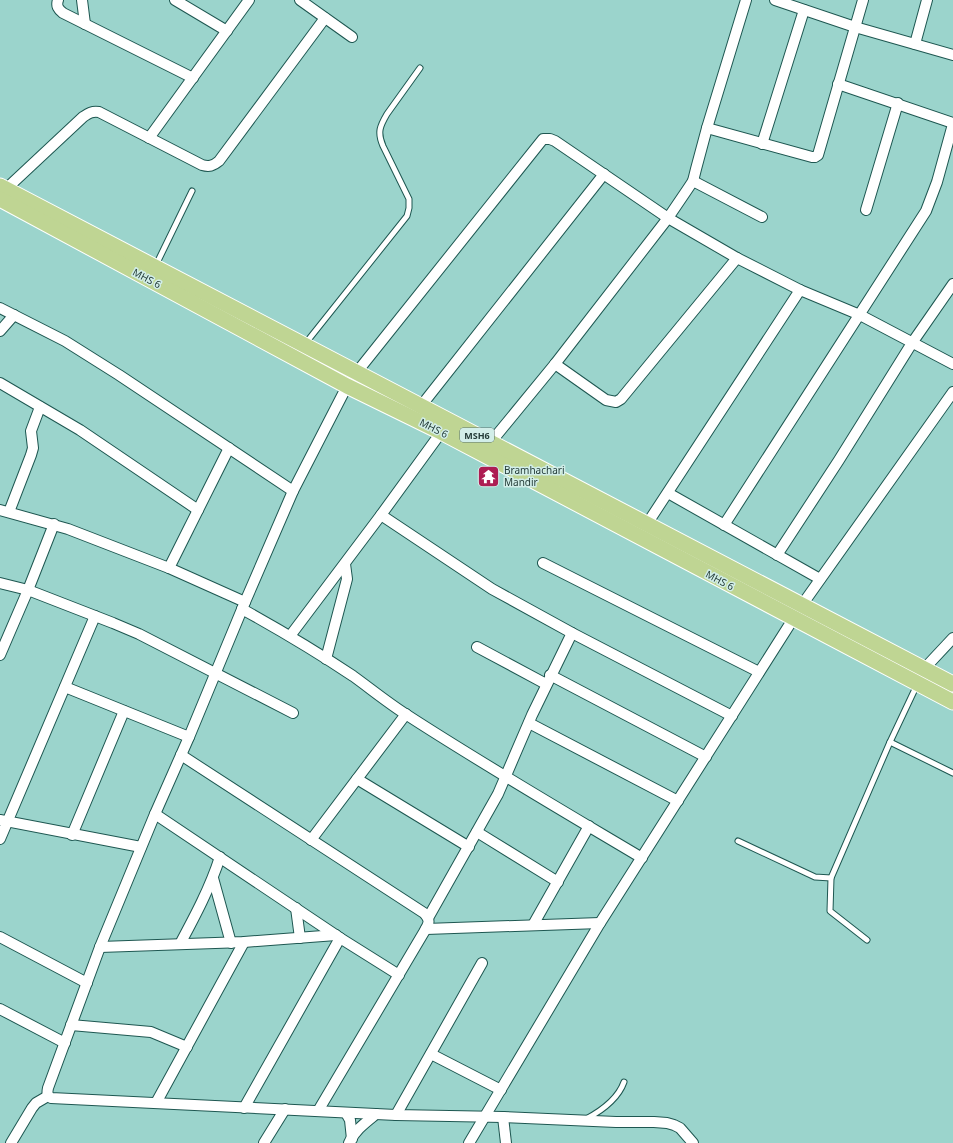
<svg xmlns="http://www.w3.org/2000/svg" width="953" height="1143" viewBox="0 0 953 1143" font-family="'Noto Sans',sans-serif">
<rect width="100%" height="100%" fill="#9bd4cc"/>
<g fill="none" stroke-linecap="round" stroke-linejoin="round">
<defs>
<g id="service">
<polyline points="156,265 192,191"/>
<path d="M305,344l102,-128 2,-8v-9l-26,-53c-6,-14 -3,-20 4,-32l33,-46"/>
<polyline points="890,742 953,773"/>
<polyline points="738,841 815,877 831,878"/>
<polyline points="867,940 830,911 831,878 890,742 924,670"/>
<path d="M586,1119c15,-8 32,-20 38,-37"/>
</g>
<g id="minor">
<path d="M58,0c-2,6 0,9 5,13l130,65"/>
<polyline points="82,0 85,24"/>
<polyline points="175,0 227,31"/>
<polyline points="300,0 352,37"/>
<polyline points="775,0 855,27 953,55"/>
<polyline points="915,44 927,0"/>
<polyline points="838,84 953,123"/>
<polyline points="707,128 812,157 815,157 818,155 863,0"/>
<polyline points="149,138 249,0"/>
<polyline points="762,144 804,10"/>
<polyline points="693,181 762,217"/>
<path d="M6,189l77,-72c6,-4 9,-6 16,-5l103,53c7,2 11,1 17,-4l106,-143"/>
<polyline points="866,210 898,103"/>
<polyline points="0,308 65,341 119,375 293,491"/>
<polyline points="0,331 14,315"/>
<polyline points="555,364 606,400 616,402 621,399 737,258"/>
<polyline points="0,383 80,430 198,510"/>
<polyline points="421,406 604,174"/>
<polyline points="491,442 555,364 668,218 687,190 693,181 696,169 707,128 746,0"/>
<polyline points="668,493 820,579"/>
<polyline points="0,510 68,529 169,568 245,602"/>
<polyline points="9,512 31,455 33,448 31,431 40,407"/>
<polyline points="381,515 492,589 572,633 732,716"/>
<polyline points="647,524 800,290"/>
<polyline points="724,525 926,211 937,182 953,124"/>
<polyline points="777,555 839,460 912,343 953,284"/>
<polyline points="543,563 759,672"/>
<polyline points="169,568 229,448"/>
<polyline points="0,583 28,590 113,623 139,634 293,713"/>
<path d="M242,609c38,21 75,43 111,67 18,13 35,27 54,39 77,50 156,96 235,143"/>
<polyline points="290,636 381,515 445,427"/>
<polyline points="477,647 546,684"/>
<polyline points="0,655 28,590 54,524"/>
<polyline points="326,659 347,579 345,564"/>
<polyline points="924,669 953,638"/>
<polyline points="550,675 706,757"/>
<polyline points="65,687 189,737"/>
<polyline points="529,723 678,801"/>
<path d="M181,755l243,158c7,8 5,10 0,19l-106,179"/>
<polyline points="357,779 469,847"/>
<polyline points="155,814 340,938 244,1108"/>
<polyline points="0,820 141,847"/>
<polyline points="477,832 558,882"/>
<polyline points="72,835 124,711"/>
<polyline points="0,839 95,616"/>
<polyline points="311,840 406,714"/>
<polyline points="213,878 231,943"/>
<polyline points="296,908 300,938"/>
<polyline points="428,918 498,794 532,715 572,633"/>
<polyline points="533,925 589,826"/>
<polyline points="426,929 600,923"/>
<polyline points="0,937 87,983"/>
<polyline points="340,938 399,975"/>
<path d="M180,944c15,-28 30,-56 40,-87"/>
<polyline points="100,947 244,942 336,935"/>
<polyline points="0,1009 65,1043"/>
<polyline points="71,1025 151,1032 187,1047"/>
<polyline points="431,1054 501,1090"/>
<polyline points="156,1103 244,942"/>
<polyline points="346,1113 350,1120 352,1139"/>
<polyline points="396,1115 482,963"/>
<polyline points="503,1117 506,1143"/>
<polyline points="11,1143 32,1108 36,1103 48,1096"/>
<polyline points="264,1143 285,1109"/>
<path d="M349,1143c6,-13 16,-20 27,-29"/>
<polyline points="469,1143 600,923 802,605 953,392"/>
<path d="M693,1143l-13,-15 -6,-3 -7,-2 -13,-1h-38l-113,-5 -107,-2 -345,-17c-4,-3 -4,-5 -3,-10l52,-141 55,-133 34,-77 56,-135 48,-111 54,-105 10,-14 186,-233h7l5,2 113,77 69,40 63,32 60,25 93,49"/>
</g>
<g id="primary">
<polyline points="0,186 953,684"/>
<polyline points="0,199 347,386 441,432 953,702"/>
</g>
</defs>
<use href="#service" stroke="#1e5751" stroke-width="7"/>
<use href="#minor" stroke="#1e5751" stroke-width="12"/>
<use href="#primary" stroke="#fff" stroke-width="17"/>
<use href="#service" stroke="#fff" stroke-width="5"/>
<use href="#minor" stroke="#fff" stroke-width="10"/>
<use href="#primary" stroke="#bfd593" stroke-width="15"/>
</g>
<defs>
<symbol id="temple-square" viewBox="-11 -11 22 22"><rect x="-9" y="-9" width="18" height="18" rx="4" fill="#ad1d53" stroke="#d2eee9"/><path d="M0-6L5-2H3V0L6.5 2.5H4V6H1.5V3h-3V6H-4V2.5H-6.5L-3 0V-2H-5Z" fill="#fff"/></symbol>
</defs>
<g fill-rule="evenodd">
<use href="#temple-square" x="476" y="464" width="25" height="25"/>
</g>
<g text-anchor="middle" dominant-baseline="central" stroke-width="3" stroke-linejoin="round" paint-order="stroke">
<rect fill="#d2eee9" stroke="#59726e" stroke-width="1" x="460" y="428" width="34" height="14" rx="3"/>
<g font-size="9" font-weight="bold" fill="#253d39">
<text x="477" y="435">MSH6</text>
</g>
<g font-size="10" fill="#253d39" stroke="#d2eee9">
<text transform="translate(147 278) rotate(28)">MHS 6</text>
<text transform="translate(434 428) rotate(27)">MHS 6</text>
<text transform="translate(720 580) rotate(28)">MHS 6</text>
</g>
<g font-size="10" fill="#253d39" stroke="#d2eee9" text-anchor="start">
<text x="504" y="470">Bramhachari<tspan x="504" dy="12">Mandir</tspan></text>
</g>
</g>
</svg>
